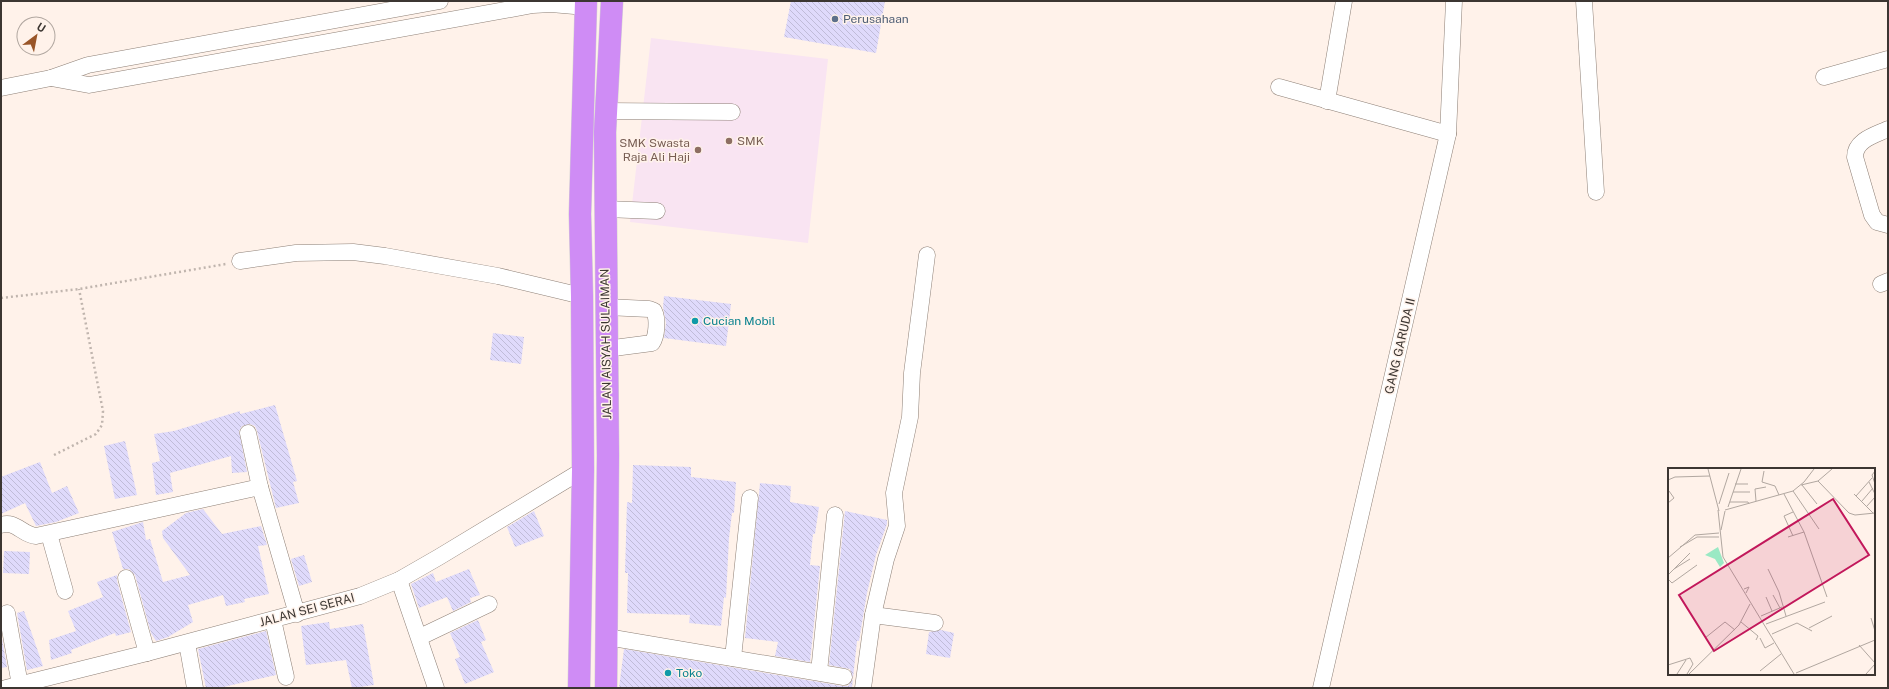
<svg xmlns="http://www.w3.org/2000/svg" width="1889" height="689" viewBox="0 0 1889 689" font-family="'Public Sans',sans-serif">
<defs>
<pattern id="building-back-hatch" width="6" height="6" patternUnits="userSpaceOnUse"><rect width="6" height="6" fill="#dfdafb"/><path d="M-1 5l2 2M0 0l6 6M5-1l2 2" fill="none" stroke="#c0bcd8"/></pattern>
</defs>
<rect width="100%" height="100%" fill="#fff2ea"/>
<polygon fill="#f9e4f2" points="651,38 828,59 808,243 630,222"/>
<g fill="url(#building-back-hatch)">
<polygon points="791,1 885,1 876,53 784,37"/>
<polygon points="664,296 731,304 726,346 664,338 666,323 663,307"/>
<polygon points="493,333 524,337 521,364 490,360"/>
<polygon points="275,405 297,481 293,482 299,503 276,508 257,431 255,426 250,424 242,426 239,431 247,472 232,473 231,456 170,473 173,492 156,495 152,463 160,461 154,434 174,431 240,411 240,414"/>
<polygon points="125,441 137,495 115,499 104,446"/>
<polygon points="40,462 52,493 67,486 79,513 56,522 36,526 25,503 1,514 1,477"/>
<polygon points="633,465 691,467 691,477 736,482 734,513 732,513 729,538 726,598 724,597 721,626 689,623 690,615 627,613 628,573 625,573 627,502 632,503"/>
<polygon points="760,483 791,486 790,502 819,507 815,534 813,534 810,565 820,566 810,662 775,656 778,642 745,638"/>
<polygon points="203,509 222,534 261,526 267,545 258,546 269,594 244,599 245,602 226,606 223,595 188,605 193,622 168,637 156,641 151,633 135,575 129,569 123,569 112,532 143,522 146,540 150,539 163,582 190,575 163,538 162,531 186,513"/>
<polygon points="534,511 544,536 515,547 507,527"/>
<polygon points="845,511 887,520 887,524 876,555 867,593 859,641 857,641 853,678 850,669 829,665"/>
<polygon points="4,551 30,552 29,574 3,573"/>
<polygon points="304,555 312,582 299,586 291,559"/>
<polygon points="469,569 480,595 470,598 471,602 453,611 447,597 419,608 411,584 433,573 436,582"/>
<polygon points="117,575 117,581 131,632 116,636 115,633 71,650 72,653 51,660 49,640 76,631 68,611 103,597 97,582"/>
<polygon points="24,611 43,666 27,670 17,613"/>
<polygon points="478,620 486,640 481,642 494,672 465,684 455,659 460,657 450,633"/>
<polygon points="329,622 330,629 363,624 374,685 352,688 346,660 306,665 301,626"/>
<polygon points="941,630 954,633 950,658 926,654 929,632"/>
<polygon points="266,631 276,675 219,688 206,688 198,649"/>
<polygon points="1,633 7,667 1,668"/>
<polygon points="624,649 842,686 848,686 853,679 852,688 619,688"/>
</g>
<g fill="none" stroke-linecap="round" stroke-linejoin="round">
<defs>
<g id="minor">
<polyline points="1584,1 1596,192"/>
<polyline points="1824,77 1888,59"/>
<polyline points="51,78 89,85 533,5 551,4 586,7"/>
<polyline points="1279,87 1448,134"/>
<polyline points="1,88 51,78 88,65 440,1"/>
<polyline points="1327,101 1344,1"/>
<polyline points="605,111 732,112"/>
<path d="M1888,129c-13,6 -33,11 -33,28l17,58 5,7 11,3"/>
<polyline points="605,209 657,211"/>
<polyline points="240,261 296,253 353,252 385,256 498,276 582,296"/>
<polyline points="1881,284 1888,281"/>
<path d="M606,307l43,2 5,2c4,8 3,25 -2,32l-46,6"/>
<polyline points="248,433 260,487"/>
<path d="M1,525c15,-5 21,10 35,11l224,-49 37,127"/>
<polyline points="49,534 65,591"/>
<polyline points="126,578 147,653"/>
<polyline points="399,580 436,688"/>
<polyline points="7,613 20,685"/>
<polyline points="873,615 935,623"/>
<polyline points="273,620 286,677"/>
<polyline points="420,637 489,604"/>
<polyline points="607,637 844,677"/>
<polyline points="187,643 195,688"/>
<polyline points="733,658 750,498"/>
<polyline points="819,672 835,515"/>
<polyline points="6,688 147,653 360,596 399,580 439,557 583,470"/>
<polyline points="863,688 873,615 886,559 897,526 894,493 910,417 912,373 927,255"/>
<polyline points="1321,688 1448,134 1454,1"/>
</g>
<g id="highway">
<polyline points="579,688 583,470 582,296 580,214 586,1"/>
<polyline points="606,688 608,455 605,132 612,1"/>
</g>
</defs>
<use href="#minor" stroke="#8e8077" stroke-width="17"/>
<use href="#highway" stroke="#d4d3d2" stroke-width="23"/>
<g stroke="#c0b5ae" stroke-width="2.5" stroke-dasharray="2 3" stroke-linecap="butt">
<polyline points="1,298 79,289 226,264"/>
<polyline points="54,455 96,434 102,425 103,411 79,289"/>
</g>
<use href="#minor" stroke="#fff" stroke-width="16"/>
<use href="#highway" stroke="#cf8cf5" stroke-width="22"/>
</g>
<circle fill="#5c6f8a" stroke="#fff2ea" stroke-width="1.5" cx="835" cy="19" r="4"/>
<g fill="#8d6e63" stroke="#fff2ea" stroke-width="1.5">
<circle cx="729" cy="141" r="4"/>
<circle cx="698" cy="150" r="4"/>
</g>
<g fill="#0f9aa8" stroke="#fff2ea" stroke-width="1.5">
<circle cx="695" cy="321" r="4"/>
<circle cx="668" cy="673" r="4"/>
</g>
<g text-anchor="middle" dominant-baseline="central" stroke-width="3" stroke-linejoin="round" paint-order="stroke">
<g font-size="12" fill="#4e5e75" stroke="#fff2ea" text-anchor="start">
<text x="843" y="19">Perusahaan</text>
</g>
<g font-size="12" fill="#785e54" stroke="#fff2ea" text-anchor="start">
<text x="737" y="141">SMK</text>
<text x="690" y="143" text-anchor="end">SMK Swasta<tspan x="690" dy="14">Raja Ali Haji</tspan></text>
</g>
<g font-size="12" fill="#0d838f" stroke="#fff2ea" text-anchor="start">
<text x="703" y="321">Cucian Mobil</text>
<text x="676" y="673">Toko</text>
</g>
<g font-size="12" fill="#3c3632" stroke="#fff2ea">
<text transform="translate(606 344) rotate(-91)">JALAN AISYAH SULAIMAN</text>
<text transform="translate(1400 346) rotate(-77)">GANG GARUDA II</text>
<text transform="translate(307 610) rotate(-15)">JALAN SEI SERAI</text>
</g>
</g>
<g transform="translate(1668 468)">
<rect width="207" height="207" fill="#fff2ea"/>
<path d="M50,79l6,16 -4,4 -5,-8 -10,-4z" fill="#9ae9c4"/>
<path fill="none" stroke="#b1a7a0" stroke-width="1" d="M40,1l11,42M96,3l-2,11 13,4 4,9M207,3l-3,4 3,9M0,12l7,-3 35,-1M150,13l31,32 6,2 20,-2M201,14l6,12M67,16h13M133,17l17,-4 14,-12M134,17l15,19M125,23l26,38M65,24h17M116,26l20,38 23,65M186,26l19,19M188,28l16,-18M88,33l-1,-12 11,-2M194,33l11,-13M62,34h18l1,2M0,35l6,-5 -5,-7M51,36l10,-31M199,38l8,-9M60,39l13,-38M50,42l5,47 71,117M57,42l68,-19 11,-9 10,-13M53,62l4,-19M125,68l-9,-20 9,-4M120,69l16,-5M12,79l17,-10h22M0,90l27,-23 24,-2M6,101l16,-10M100,101l11,23 7,24M0,107l22,-22M0,111l4,4 25,-18M76,121l5,-2 -3,6M105,127l7,13M98,129l6,14M93,148l21,-9M203,150l4,13M73,154l17,14 -2,4M98,156l59,-22M141,160l23,-12M104,166l25,-11 15,8M37,170l20,-16 10,8M92,170l5,10 9,-5M191,177l16,18M0,197l22,-7 3,6 -6,10M92,203l21,-17M128,205l79,-33M9,206l9,-14M21,206l50,-49 11,-21M198,206l9,-10"/>
<path fill="#c2185b" fill-opacity="0.15" stroke="#c2185b" stroke-width="2" d="M165,31l36,56 -155,96 -35,-56z"/>
<rect width="207" height="207" fill="none" stroke="#3c3632" stroke-width="2"/>
</g>
<rect width="1889" height="689" fill="none" stroke="#3c3632" stroke-width="4"/>
<g transform="translate(36 36) rotate(32)"><circle r="19" fill="#fff2ea" stroke="#b1a7a0"/>
<path d="M0-3L7 15L0 10L-7 15Z" fill="#995528"/>
<text y="-6" font-size="11" font-weight="bold" text-anchor="middle" fill="#3c3632">U</text>
</g>
</svg>
